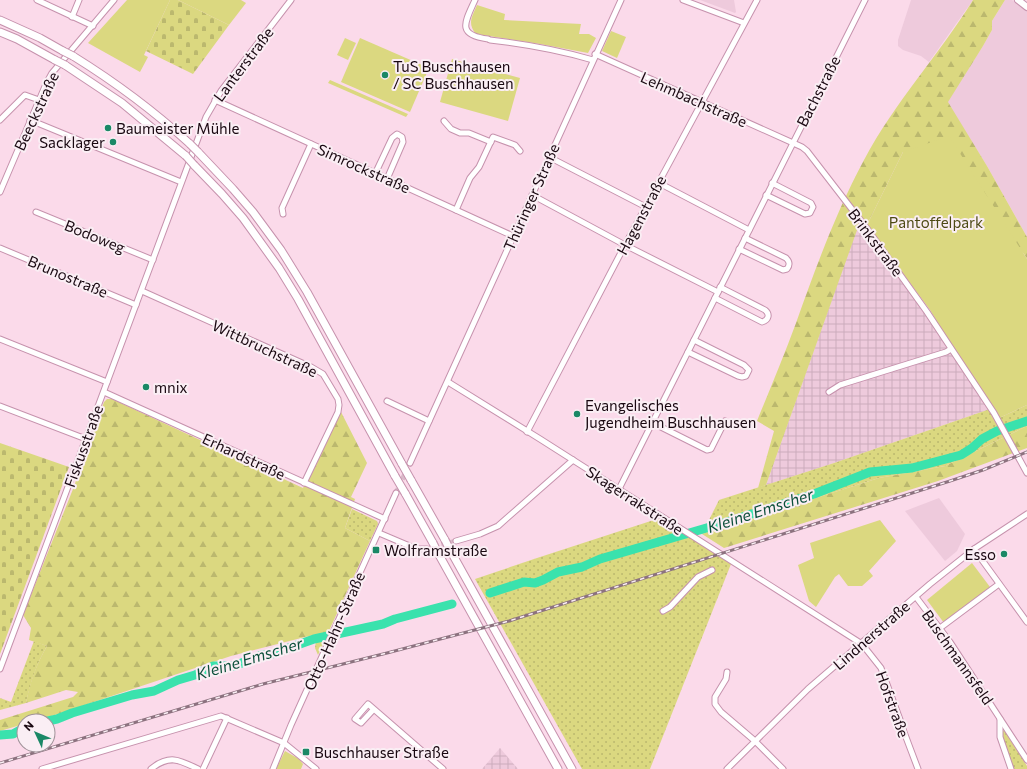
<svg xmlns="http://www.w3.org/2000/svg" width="1027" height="769" viewBox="0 0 1027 769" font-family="Commissioner,sans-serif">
<defs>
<pattern id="industrial-grid" width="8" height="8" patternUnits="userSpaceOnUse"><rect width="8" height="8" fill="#eecadc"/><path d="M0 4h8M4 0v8" fill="none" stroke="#ccacbc"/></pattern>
<pattern id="grass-dots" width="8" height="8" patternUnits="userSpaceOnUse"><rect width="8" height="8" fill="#dbd880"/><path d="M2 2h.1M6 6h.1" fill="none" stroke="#bbb86e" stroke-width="1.8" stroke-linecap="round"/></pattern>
<pattern id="forest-firs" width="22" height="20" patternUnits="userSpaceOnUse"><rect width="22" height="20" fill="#dbd880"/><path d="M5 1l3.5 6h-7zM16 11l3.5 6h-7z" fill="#bbb86e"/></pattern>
<pattern id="cemetery-stones" width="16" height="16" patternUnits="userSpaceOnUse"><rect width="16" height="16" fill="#dbd880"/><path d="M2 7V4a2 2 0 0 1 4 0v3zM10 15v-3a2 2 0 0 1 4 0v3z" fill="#bbb86e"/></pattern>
</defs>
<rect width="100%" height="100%" fill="#fbdaea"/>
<g fill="#eecadc">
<polygon points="700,0 734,0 736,12 735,13"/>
<polygon points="911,0 973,0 929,62 921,56 903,50 898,46 898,40"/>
<polygon points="1005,0 1012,0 1027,11 1027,237 987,166 947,102 983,46 992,30 992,21"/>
<polygon points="939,498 965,534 957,551 945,561 905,511"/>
</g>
<g fill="url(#industrial-grid)">
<polygon points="860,220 990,409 834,463 766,485"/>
<polygon points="500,748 518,769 482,769"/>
</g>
<g fill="url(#grass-dots)">
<polygon points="1027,405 1027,426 945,466 879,478 702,534 719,500 834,463 990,409 999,418"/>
<polygon points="352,509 377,521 378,524 370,541 345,528"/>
<polygon points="660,518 731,564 650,769 582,769 475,579 537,558"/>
<path d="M34,641l13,5c-11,19 -16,35 -21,57l-26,7v-12l11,4z"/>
<polygon points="1002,730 1005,731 1027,766 1027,769 1012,769 1003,745"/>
</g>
<g fill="url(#forest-firs)">
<path d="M973,0h32l-13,21v9l-9,16 -35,56 39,64 40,71v22l-3,-5 -121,-102 -36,73 -6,-6 -95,266 -8,3 16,-57 -17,-10c13,-32 27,-65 39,-98 20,-56 40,-111 68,-163 30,-57 75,-105 109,-160z"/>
<path d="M107,399h5l191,89 37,-78 27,53 -16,34 4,2 -10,29 25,13 -52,114 -3,-7 2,-14 -86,22 -173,58 -24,7h-10v3l-24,7v-11l73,-23 5,-5 -12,-2 -40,13c4,-21 10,-38 21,-57l-18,-6 2,-12 -8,-13 50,-126 31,-87z"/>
<polygon points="1027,426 1027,448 938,481 724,548 702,534 879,478 945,466"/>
</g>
<g fill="url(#cemetery-stones)">
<polygon points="170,0 178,0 229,25 193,74 146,51"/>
<polygon points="0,443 69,467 0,654"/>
</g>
<g fill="#dbd880">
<polygon points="127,0 170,0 144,55 148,57 140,72 88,43"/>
<polygon points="178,0 241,0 246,3 229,25"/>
<path d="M477,5l28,9 -1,6 77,4 -2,10h10l7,4 -8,15 -48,-9 -64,-10c-9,-11 -4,-17 1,-29z"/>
<polygon points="611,31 626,37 617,58 602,51"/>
<polygon points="345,38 356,43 348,60 337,55"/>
<polygon points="360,38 429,68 410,112 341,82"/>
<polygon points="452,59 520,78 508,121 440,102"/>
<polygon points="330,80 408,114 406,117 328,83"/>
<polygon points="949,136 1027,259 1027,405 999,418 957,355 930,310 867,225 903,152"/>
<polygon points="880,520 896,541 869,571 873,576 862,586 848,586 839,574 835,577 816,607 809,601 798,565 814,558 810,543"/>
<polygon points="972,563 990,587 944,623 927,600"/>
<polygon points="285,751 299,759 303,764 301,769 276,769"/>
</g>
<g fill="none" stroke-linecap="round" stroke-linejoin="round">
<g stroke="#3ae2ad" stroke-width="9">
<polyline points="490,593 524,582 535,583 543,580 558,572 582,567 600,559 727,522 814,494 870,472 912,468 961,455 972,448 982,439 997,431 1027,421"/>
<polyline points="48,721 57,719 72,713 132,695 154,691 178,680 195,675 213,666 234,666 262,655 269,655 314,639 383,624 395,619 452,604"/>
<polyline points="0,735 13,734 24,728"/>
</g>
<g stroke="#d9bac9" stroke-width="5" stroke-dasharray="5 2.5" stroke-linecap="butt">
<polyline points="396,493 410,463"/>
<polyline points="427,549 456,541"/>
</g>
<defs>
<g id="minor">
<polyline points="37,0 93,26"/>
<path d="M475,0c-10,22 -19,35 13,39"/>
<polyline points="683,0 744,23"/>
<polyline points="72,17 79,0"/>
<path d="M490,40c35,4 69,10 103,20"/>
<polyline points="595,54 802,147 807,151 868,230 927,312 994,413 1027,473"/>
<polyline points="215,100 513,236"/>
<polyline points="0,120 25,95 39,100"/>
<polyline points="30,120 181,182"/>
<polyline points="444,121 451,129 460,133 469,133 491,142"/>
<polyline points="549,157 646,207"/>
<polyline points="375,174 392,138 397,134 402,137 403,142 387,179"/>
<polyline points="659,183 749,230"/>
<polyline points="0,192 46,84 52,73 114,0"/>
<polyline points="532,195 625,245 718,292"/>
<polyline points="766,195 805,214 810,213 813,207 811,203 772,183"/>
<polyline points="456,210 470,178 479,167 493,137 515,145 520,151"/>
<polyline points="36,212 153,260"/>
<polyline points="283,214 282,208 311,144"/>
<polyline points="0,248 136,305"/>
<path d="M739,249l44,21 4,-1c3,-4 3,-7 -1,-11l-41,-20"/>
<polyline points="142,291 311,367 323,374 338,399 339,405 338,412 304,483"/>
<path d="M715,298l47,24c7,-2 8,-8 3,-12l-45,-23"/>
<polyline points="0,339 107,382"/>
<polyline points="688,352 738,376 742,377 746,376 749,370 744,365 694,340"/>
<polyline points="448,382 540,439 862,644 881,668 902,725 904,732 918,769"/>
<polyline points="104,392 385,519"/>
<polyline points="829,392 840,385 946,352 951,349"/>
<polyline points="387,401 429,421"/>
<polyline points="0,406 86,439"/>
<polyline points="653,423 707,450 711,449 725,421"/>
<polyline points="527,432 625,245 757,0"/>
<polyline points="410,463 621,0"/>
<polyline points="619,489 865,0"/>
<polyline points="379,533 412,547 418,549 427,549"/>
<polyline points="456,541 480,534 498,526 573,460"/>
<polyline points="974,549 1027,622"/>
<polyline points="916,597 950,642 1027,760"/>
<polyline points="663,611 670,607 698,577 712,570"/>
<polyline points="940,628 999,584"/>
<polyline points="0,669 206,117 221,91 291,0"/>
<polyline points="727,672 726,679 715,697 715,704 721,712 755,741 783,769"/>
<polyline points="374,709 361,723 355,719 368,704 443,769"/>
<polyline points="1000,719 1000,737 1011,769"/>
<polyline points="42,769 221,716 284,743 316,769"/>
<path d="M151,769c18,-15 29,-9 47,0"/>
<polyline points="203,769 227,718"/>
<polyline points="273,769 291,725 396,493"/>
<polyline points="727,769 808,689 930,584 974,549 1027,514"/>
</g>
<polyline id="major" points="1018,0 1027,7"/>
<g id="highway">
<polyline points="0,20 40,38 63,51"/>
<polyline points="0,32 17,39 55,60"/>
<path d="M73,56c42,26 81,55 117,88"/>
<polyline points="65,65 122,103 186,156"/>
<polyline points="198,152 233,189 253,212 281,250 307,292 402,464"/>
<polyline points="194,165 222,194 243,218 279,268 298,299 395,476"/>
<polyline points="411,480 445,540"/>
<polyline points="405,493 433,543"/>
<polyline points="449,548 572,769"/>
<polyline points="438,553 558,769"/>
</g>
</defs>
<use href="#minor" stroke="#c692ad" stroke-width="7"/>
<use href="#major" stroke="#c692ad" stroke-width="8"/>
<use href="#highway" stroke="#c692ad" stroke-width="9"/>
<use href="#minor" stroke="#fff" stroke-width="5"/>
<use href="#major" stroke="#fff" stroke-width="6"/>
<use href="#highway" stroke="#fff" stroke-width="7"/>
<defs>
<polyline id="rail" points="0,763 263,684 387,653 509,621 950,481 983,470 1027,452"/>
</defs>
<use href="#rail" stroke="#8c727f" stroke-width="3"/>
<use href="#rail" stroke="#faeef4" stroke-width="1.5" stroke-dasharray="4.5" stroke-linecap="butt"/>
<defs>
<g id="highway-bridge">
<polyline points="63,51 73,56"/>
<polyline points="55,60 65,65"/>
<polyline points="190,144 198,152"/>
<polyline points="186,156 194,165"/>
<polyline points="402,464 411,480"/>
<polyline points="395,476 405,493"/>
<polyline points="445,540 449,548"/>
<polyline points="433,543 438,553"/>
</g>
</defs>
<use href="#highway-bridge" stroke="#c692ad" stroke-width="9" stroke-linecap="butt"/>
<use href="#highway-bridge" stroke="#fff" stroke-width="7"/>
</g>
<g fill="#1a8866" stroke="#faeef4" stroke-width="1.5">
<circle cx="385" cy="75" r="4"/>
<circle cx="108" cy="128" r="4"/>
<circle cx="113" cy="142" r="4"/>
<circle cx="146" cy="387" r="4"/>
<circle cx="577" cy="414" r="4"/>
<rect x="372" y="546" width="8" height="8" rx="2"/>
<circle cx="1004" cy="554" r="4"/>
<rect x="302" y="748" width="8" height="8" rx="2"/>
</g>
<g text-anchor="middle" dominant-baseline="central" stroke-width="4" stroke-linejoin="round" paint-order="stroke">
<g font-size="15" fill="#190811" stroke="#faeef4">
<text transform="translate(243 64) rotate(-53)">Lanterstraße</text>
<text transform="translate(818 91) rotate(-63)">Bachstraße</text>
<text transform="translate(694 99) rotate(24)">Lehmbachstraße</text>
<text transform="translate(36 111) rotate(-65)">Beeckstraße</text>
<text transform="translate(364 168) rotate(24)">Simrockstraße</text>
<text transform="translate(531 197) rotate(-66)">Thüringer Straße</text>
<text transform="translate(641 215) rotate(-62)">Hagenstraße</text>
<text transform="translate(95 236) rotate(22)">Bodoweg</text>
<text transform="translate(876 242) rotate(53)">Brinkstraße</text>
<text transform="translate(68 276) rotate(23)">Brunostraße</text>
<text transform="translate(265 348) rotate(25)">Wittbruchstraße</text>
<text transform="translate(83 446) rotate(-70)">Fiskusstraße</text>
<text transform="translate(244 456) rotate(25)">Erhardstraße</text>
<text transform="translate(635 500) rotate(33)">Skagerrakstraße</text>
<text transform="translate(334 631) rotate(-66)">Otto-Hahn-Straße</text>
<text transform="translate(871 635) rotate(-41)">Lindnerstraße</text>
<text transform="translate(958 657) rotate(55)">Buschmannsfeld</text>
<text transform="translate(893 704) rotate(70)">Hofstraße</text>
</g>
<g font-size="15" fill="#190811" stroke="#faeef4" text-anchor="start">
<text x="393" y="66">TuS Buschhausen<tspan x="393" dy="17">/ SC Buschhausen</tspan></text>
<text x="116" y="128">Baumeister Mühle</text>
<text x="105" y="142" text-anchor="end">Sacklager</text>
<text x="154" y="387">mnix</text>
<text x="585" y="405">Evangelisches<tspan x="585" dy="17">Jugendheim Buschhausen</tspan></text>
<text x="384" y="550">Wolframstraße</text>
<text x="996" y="554" text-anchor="end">Esso</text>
<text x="314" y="752">Buschhauser Straße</text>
</g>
<g font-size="15" fill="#4d4a14" stroke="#faeef4">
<text x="936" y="222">Pantoffelpark</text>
</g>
<g font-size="16" font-style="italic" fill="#0b4f3a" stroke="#faeef4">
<text transform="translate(760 510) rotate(-18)">Kleine Emscher</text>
<text transform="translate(249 658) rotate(-17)">Kleine Emscher</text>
</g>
</g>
<g transform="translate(36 733) rotate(314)"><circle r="19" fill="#faeef4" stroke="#a09299"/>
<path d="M0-3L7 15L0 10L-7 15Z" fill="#1a8866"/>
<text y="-6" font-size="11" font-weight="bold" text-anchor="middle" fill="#190811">N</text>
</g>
</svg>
